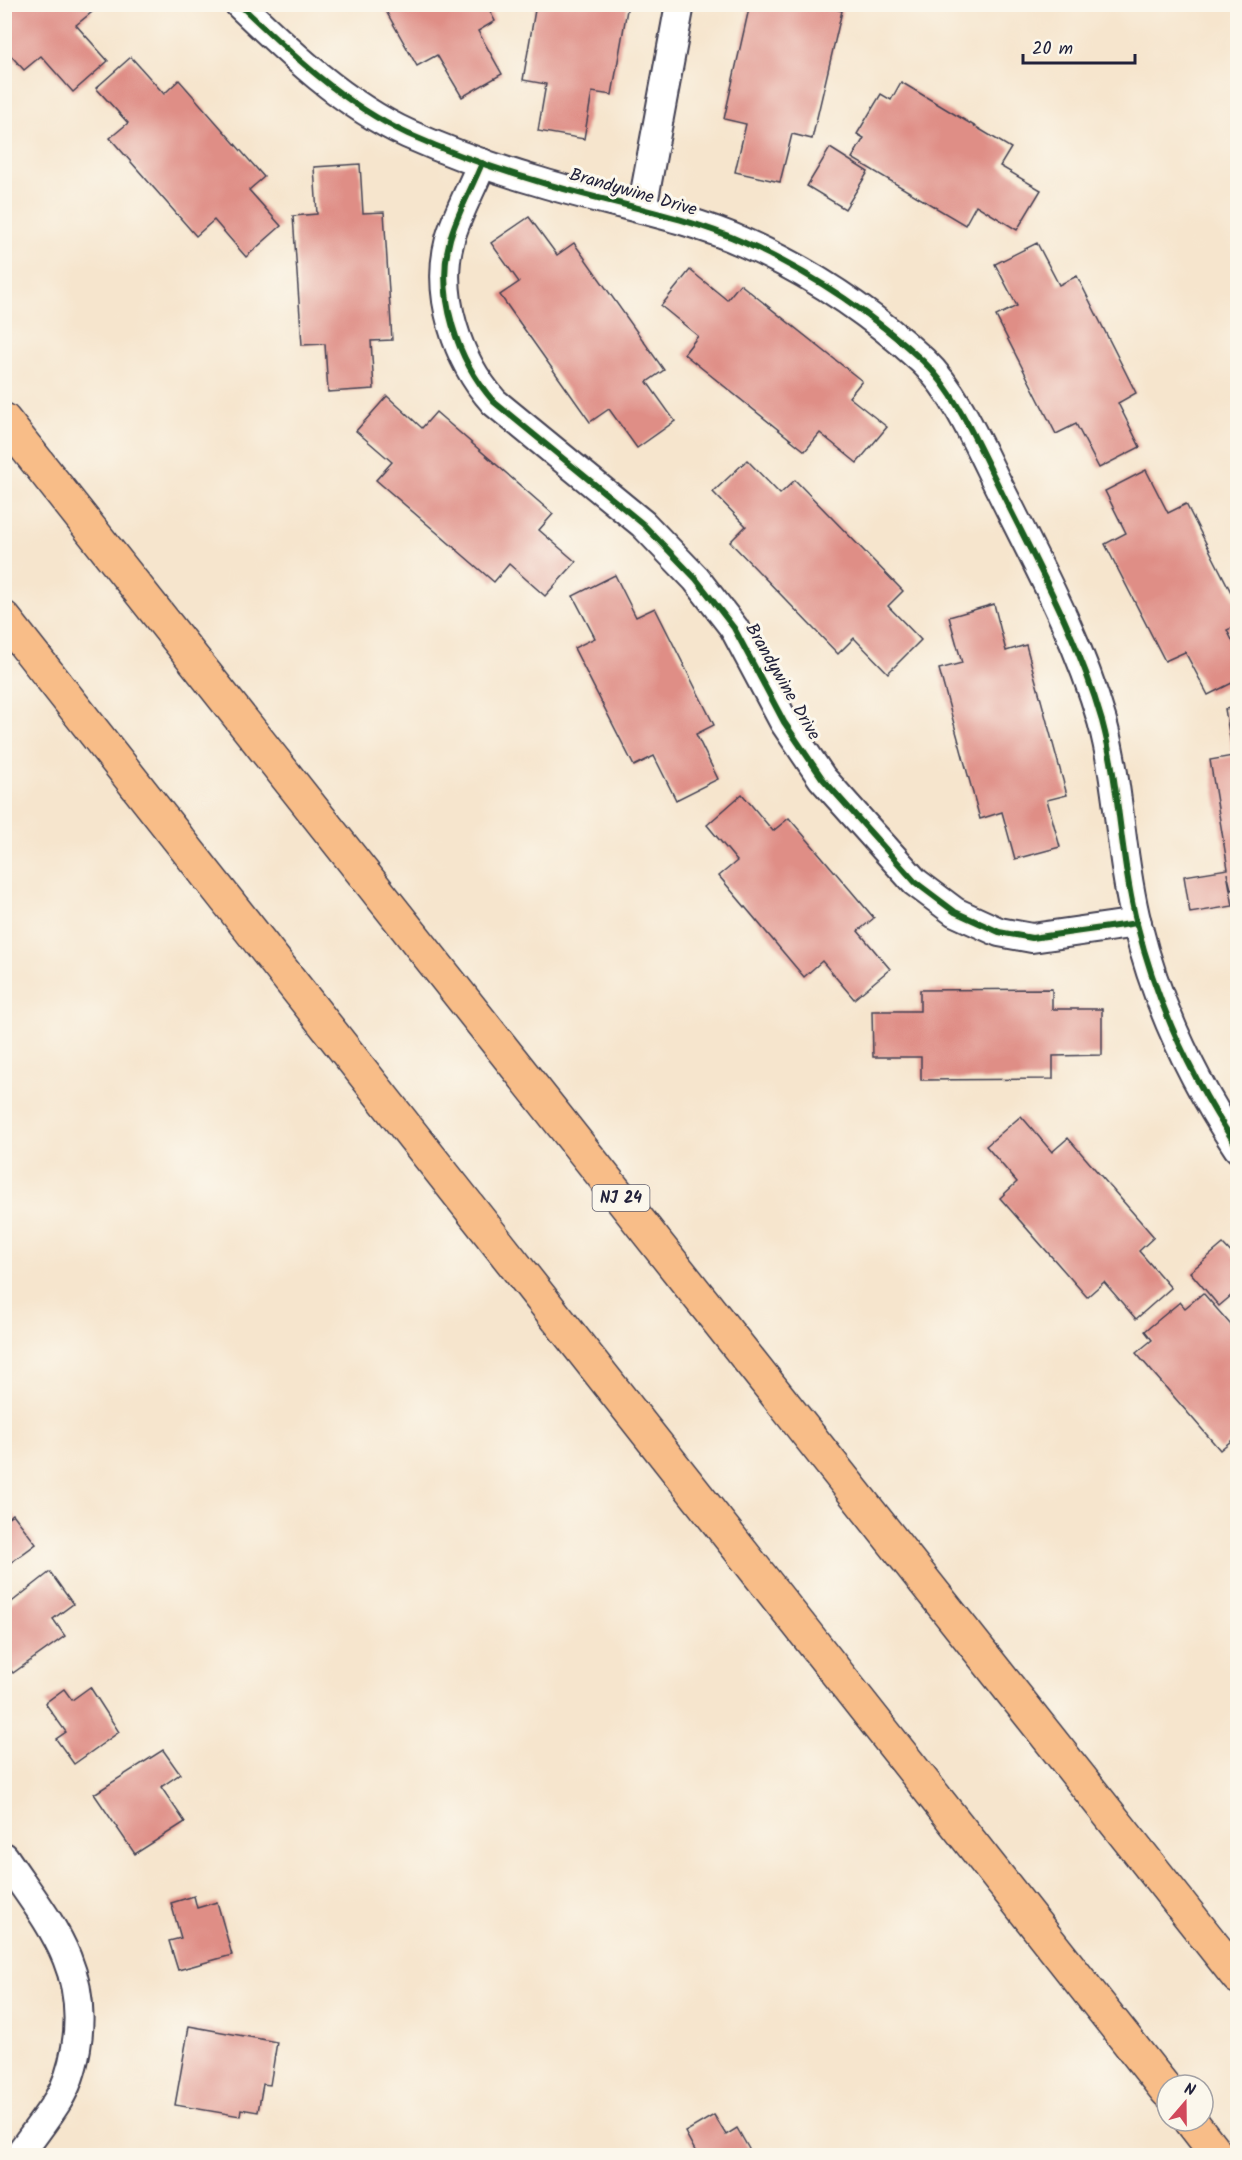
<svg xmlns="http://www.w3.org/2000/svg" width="1242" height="2160" viewBox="0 0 1242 2160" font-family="Kalam,sans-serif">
<rect width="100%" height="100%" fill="#fbf7ec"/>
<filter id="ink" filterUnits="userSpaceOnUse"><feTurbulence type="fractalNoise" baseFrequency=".0167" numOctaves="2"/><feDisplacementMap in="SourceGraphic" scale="12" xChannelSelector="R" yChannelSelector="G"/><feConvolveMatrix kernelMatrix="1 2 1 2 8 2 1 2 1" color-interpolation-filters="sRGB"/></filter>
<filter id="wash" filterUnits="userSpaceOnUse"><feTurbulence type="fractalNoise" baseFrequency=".008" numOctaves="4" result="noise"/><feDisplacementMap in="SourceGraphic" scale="24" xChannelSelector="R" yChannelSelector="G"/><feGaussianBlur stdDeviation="1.35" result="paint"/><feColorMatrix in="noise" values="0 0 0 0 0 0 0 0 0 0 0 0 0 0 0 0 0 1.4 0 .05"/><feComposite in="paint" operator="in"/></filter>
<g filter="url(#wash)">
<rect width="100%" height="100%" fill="#f6e5cd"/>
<g id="blocks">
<g fill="#df8e86">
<polygon points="4,4 86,4 92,12 76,25 108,61 73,92 41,56 24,70 4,48"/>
<polygon points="382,4 486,4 495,21 478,31 502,74 462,97 437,55 417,66"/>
<polygon points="536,4 628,4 612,95 592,92 584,139 538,131 546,84 523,80"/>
<polygon points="750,4 822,4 842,11 812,139 792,134 780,182 735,172 746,124 724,119"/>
<polygon points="131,57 164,94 179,80 264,177 249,190 281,226 246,257 214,220 196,236 110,138 128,123 96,88"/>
<polygon points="901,82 1011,148 1000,166 1041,190 1017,230 976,205 965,225 852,158 864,138 857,134 881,94 891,100"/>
<polygon points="830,148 868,172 845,209 807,186"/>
<polygon points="360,164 363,213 384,212 392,340 371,341 374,389 328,392 325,344 302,345 293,216 317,214 314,167"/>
<polygon points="529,217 557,255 574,243 664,370 647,382 675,421 637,448 609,409 590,422 500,295 519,282 491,243"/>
<polygon points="1037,243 1059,285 1077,276 1136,393 1118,403 1140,447 1099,468 1076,424 1056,434 996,316 1017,306 995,264"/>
<polygon points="690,270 727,300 740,284 862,381 849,397 887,427 857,463 820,433 805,451 684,354 698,336 661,306"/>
<polygon points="387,396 422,428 436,412 553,514 539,530 576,562 545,596 509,564 494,582 376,480 392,462 356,431"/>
<polygon points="747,460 780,494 795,480 903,591 888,606 921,640 888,673 854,638 838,654 730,542 746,526 713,492"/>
<polygon points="1146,470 1168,513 1186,504 1238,606 1238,625 1227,630 1238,652 1238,680 1208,695 1185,652 1165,661 1105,544 1126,533 1105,491"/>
<polygon points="615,575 636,617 655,608 714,725 696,734 718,779 676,800 654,756 634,766 574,648 595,638 573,596"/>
<polygon points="994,604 1006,651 1026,645 1067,795 1047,800 1060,847 1015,859 1002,812 980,819 939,669 962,663 949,617"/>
<polygon points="1238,707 1238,888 1231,889 1227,873 1233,906 1190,913 1184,876 1228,869 1210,760 1233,756 1225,709"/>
<polygon points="742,794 773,831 789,818 874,918 858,931 890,969 854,999 822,961 804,977 719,876 737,861 707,825"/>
<polygon points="1052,989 1052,1009 1102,1009 1102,1055 1053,1056 1053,1079 921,1080 921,1057 873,1057 872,1011 920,1011 920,990"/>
<polygon points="1021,1116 1052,1152 1068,1138 1154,1237 1139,1251 1171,1288 1136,1319 1104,1282 1087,1297 1000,1198 1017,1182 986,1146"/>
<polygon points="1223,1244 1238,1260 1238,1290 1219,1306 1190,1272"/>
<polygon points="1203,1293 1238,1333 1238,1438 1236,1437 1220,1450 1136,1353 1152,1340 1145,1331 1180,1302 1185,1308"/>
<polygon points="13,1514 36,1544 6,1566 4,1520"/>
<polygon points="50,1572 73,1604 53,1619 65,1636 13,1673 4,1662 4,1608"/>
<polygon points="90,1687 119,1732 74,1764 56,1739 66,1732 45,1703 64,1689 72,1700"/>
<polygon points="163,1750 180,1774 161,1787 185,1822 135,1854 94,1794"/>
<polygon points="194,1896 197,1908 217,1902 232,1955 178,1970 169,1941 181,1938 171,1903"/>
<polygon points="189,2026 277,2042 270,2085 263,2084 258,2112 241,2109 240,2116 175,2105"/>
<polygon points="714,2115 726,2135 737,2128 749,2149 747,2151 749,2156 698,2156 685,2132"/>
</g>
</g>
</g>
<g filter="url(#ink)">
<use href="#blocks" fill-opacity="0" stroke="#423f51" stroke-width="1.5"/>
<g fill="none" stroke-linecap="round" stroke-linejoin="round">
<defs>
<g id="minor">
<path d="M239,4c51,49 104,100 169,130 43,19 87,35 132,48 68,21 140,32 205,61 65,29 125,69 178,118 35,33 58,91 80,134 37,74 76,146 99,226 18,66 18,137 35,203 20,81 55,155 101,224"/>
<path d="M482,163c-10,25 -25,51 -32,76 -15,56 7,121 44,163l149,122 53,55 38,49 50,94 38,56 93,104 40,30 44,20 33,6 105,-15"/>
<polyline points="642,209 680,4"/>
<path d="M4,1857c43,64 86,109 72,191 -3,18 -8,36 -18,52 -12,19 -26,37 -40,56"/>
</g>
<g id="motorway">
<polyline points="4,420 1238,1977"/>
<polyline points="4,618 1167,2091"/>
<polyline points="1191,2121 1218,2156"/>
</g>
</defs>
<use href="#minor" stroke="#423f51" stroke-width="32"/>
<use href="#motorway" stroke="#423f51" stroke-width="36"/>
<use href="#minor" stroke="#fff" stroke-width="28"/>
<use href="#motorway" stroke="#f8bd88" stroke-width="33"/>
<defs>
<g id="cycleway">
<path d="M239,4c51,49 104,100 169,130 43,19 87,35 132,48 68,21 140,32 205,61 65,29 125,69 178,118 35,33 58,91 80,134 37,74 76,146 99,226 18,66 18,137 35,203 20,81 55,155 101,224"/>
<path d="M482,163c-10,25 -25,51 -32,76 -15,56 7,121 44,163l149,122 53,55 38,49 50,94 38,56 93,104 40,30 44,20 33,6 105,-15"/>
</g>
</defs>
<use href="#cycleway" stroke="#fbf7ec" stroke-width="10"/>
<use href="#cycleway" stroke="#1b5e20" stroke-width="6"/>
</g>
</g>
<g text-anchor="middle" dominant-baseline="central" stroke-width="6" stroke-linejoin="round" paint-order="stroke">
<rect fill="#fbf7ec" stroke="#636270" stroke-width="1.5" x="592.5" y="1185" width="57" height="26" rx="4.5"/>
<g font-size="16" font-weight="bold" fill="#22223b">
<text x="621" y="1198">NJ 24</text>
</g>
<g font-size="18" fill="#22223b" stroke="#fbf7ec">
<text transform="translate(633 193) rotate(16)">Brandywine Drive</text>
<text transform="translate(782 682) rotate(60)">Brandywine Drive</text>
</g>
</g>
<rect width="1242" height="2160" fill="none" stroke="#fbf7ec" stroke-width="24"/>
<g transform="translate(1185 2103) rotate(20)"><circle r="28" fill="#fbf7ec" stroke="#a4a2a5" stroke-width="1.5"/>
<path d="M0-4.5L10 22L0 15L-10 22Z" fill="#d1495b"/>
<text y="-9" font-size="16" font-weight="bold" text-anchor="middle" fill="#22223b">N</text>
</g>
<path d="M1023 54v9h112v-9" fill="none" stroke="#22223b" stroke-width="3"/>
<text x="1032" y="54" font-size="18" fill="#22223b" stroke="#fbf7ec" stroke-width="4.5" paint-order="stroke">20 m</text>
</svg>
